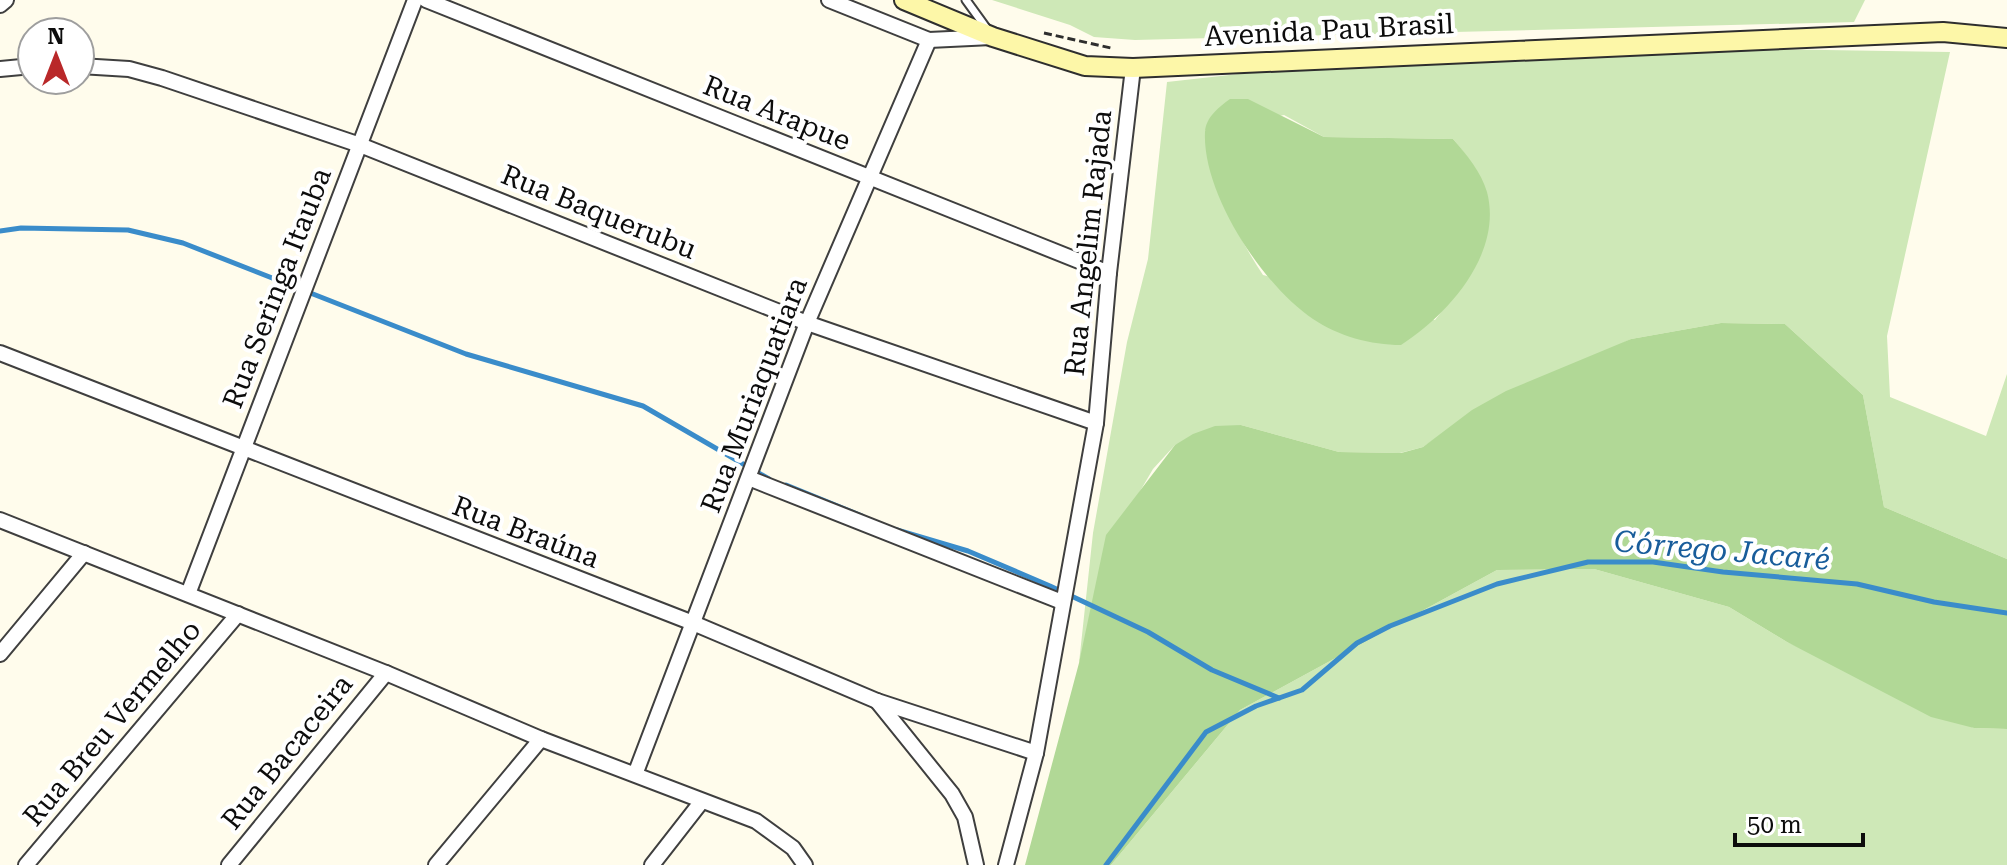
<svg xmlns="http://www.w3.org/2000/svg" width="2007" height="865" viewBox="0 0 2007 865" font-family="'Roboto Serif',serif">
<rect width="100%" height="100%" fill="#fffcec"/>
<g fill="#cee8b7" fill-rule="evenodd">
<polygon points="992,0 1865,0 1854,22 1135,40 1094,37 1070,25"/>
<path d="M1769,49l181,3 -63,284 3,61 96,39 21,-62v185l-123,-52 -21,-112 -78,-71 -64,-1 -90,16 -183,91 -25,17 -23,6 -61,-1 -98,-27 -66,20 -22,24 -17,29 -57,165 14,-130 34,-191 21,-83 19,-177 133,-15zM1284,115l40,22 129,2c62,71 33,117 -18,181l-172,-45c-30,-45 -50,-92 -58,-145z"/>
<polygon points="1594,569 1729,607 1787,642 1974,728 2007,729 2007,865 1111,865 1240,710 1497,570"/>
</g>
<g fill="#b1d896">
<path d="M1230,99h18l76,38 129,2c14,16 28,33 34,53 16,61 -38,122 -86,153 -30,0 -63,-9 -88,-26 -50,-33 -111,-126 -108,-187 1,-15 14,-25 25,-33z"/>
<polygon points="1721,323 1785,324 1863,395 1884,507 2007,559 2007,729 1974,728 1931,717 1787,642 1729,607 1594,569 1497,570 1240,710 1111,865 1025,865 1079,663 1106,535 1175,445 1193,434 1215,426 1241,425 1339,452 1401,453 1423,447 1472,410 1506,391 1631,339"/>
</g>
<g fill="none" stroke-linecap="round" stroke-linejoin="round">
<g stroke="#3a8cca" stroke-width="5">
<polyline points="0,231 21,228 128,230 183,243 466,354 643,406 769,479"/>
<polyline points="786,485 862,516"/>
<polyline points="897,530 968,551 1050,586 1148,632 1212,670 1279,698"/>
<polyline points="1106,865 1206,732 1256,706 1302,690 1357,643 1390,626 1497,584 1588,562 1653,562 1723,572 1857,584 1934,602 2007,613"/>
</g>
<defs>
<polyline id="lane" points="966,0 987,29"/>
<g id="street">
<polyline points="426,0 1109,273"/>
<polyline points="829,0 929,40 992,37"/>
<polyline points="0,5 6,0"/>
<polyline points="80,66 129,69 162,78 360,145 807,323 1096,423"/>
<polyline points="0,69 32,66"/>
<polyline points="0,353 693,623 877,701 1036,753"/>
<polyline points="751,479 1062,602"/>
<polyline points="0,520 386,673 541,739 756,821 793,848 805,865"/>
<polyline points="188,594 415,0"/>
<polyline points="0,654 84,553"/>
<polyline points="877,701 952,794 965,817 976,865"/>
<polyline points="636,772 807,323 929,40"/>
<polyline points="26,865 238,614"/>
<polyline points="229,865 386,673"/>
<polyline points="436,865 541,739"/>
<polyline points="652,865 702,801"/>
<polyline points="1006,865 1036,753 1096,423 1109,273 1133,68"/>
</g>
<polyline id="secondary" points="904,0 993,37 1085,66 1133,68 1943,32 2007,38"/>
</defs>
<use href="#lane" stroke="#3f3f3f" stroke-width="11"/>
<use href="#street" stroke="#3f3f3f" stroke-width="18"/>
<use href="#secondary" stroke="#2e2e2e" stroke-width="22"/>
<polyline stroke="#2e2e2e" stroke-width="3" stroke-dasharray="8 4" stroke-linecap="butt" points="1044,33 1111,48"/>
<use href="#lane" stroke="#fff" stroke-width="7"/>
<use href="#street" stroke="#fff" stroke-width="14"/>
<use href="#secondary" stroke="#fdf7a8" stroke-width="18"/>
</g>
<g text-anchor="middle" dominant-baseline="central" stroke-width="8" stroke-linejoin="round" paint-order="stroke">
<g font-size="28" fill="#0c0c0c" stroke="#fff">
<text transform="translate(1329 30) rotate(-3)">Avenida Pau Brasil</text>
<text transform="translate(777 113) rotate(22)">Rua Arapue</text>
<text transform="translate(599 212) rotate(22)">Rua Baquerubu</text>
<text transform="translate(1088 243) rotate(-84)">Rua Angelim Rajada</text>
<text transform="translate(277 288) rotate(-69)">Rua Seringa Itauba</text>
<text transform="translate(754 395) rotate(-69)">Rua Muriaquatiara</text>
<text transform="translate(526 532) rotate(21)">Rua Braúna</text>
<text transform="translate(112 723) rotate(-50)">Rua Breu Vermelho</text>
<text transform="translate(287 752) rotate(-51)">Rua Bacaceira</text>
</g>
<g font-size="30" font-style="italic" fill="#195d9b" stroke="#fff">
<text transform="translate(1722 550) rotate(5)">Córrego Jacaré</text>
</g>
</g>
<g transform="translate(56 56)"><circle r="38" fill="#ffffff" stroke="#9e9e9e" stroke-width="2"/>
<path d="M0-6L14 30L0 20L-14 30Z" fill="#b92829"/>
<text y="-12" font-size="22" font-weight="bold" text-anchor="middle" fill="#0c0c0c">N</text>
</g>
<path d="M1735 833v12h128v-12" fill="none" stroke="#0c0c0c" stroke-width="4"/>
<text x="1747" y="833" font-size="24" fill="#0c0c0c" stroke="#ffffff" stroke-width="6" paint-order="stroke">50 m</text>
</svg>
